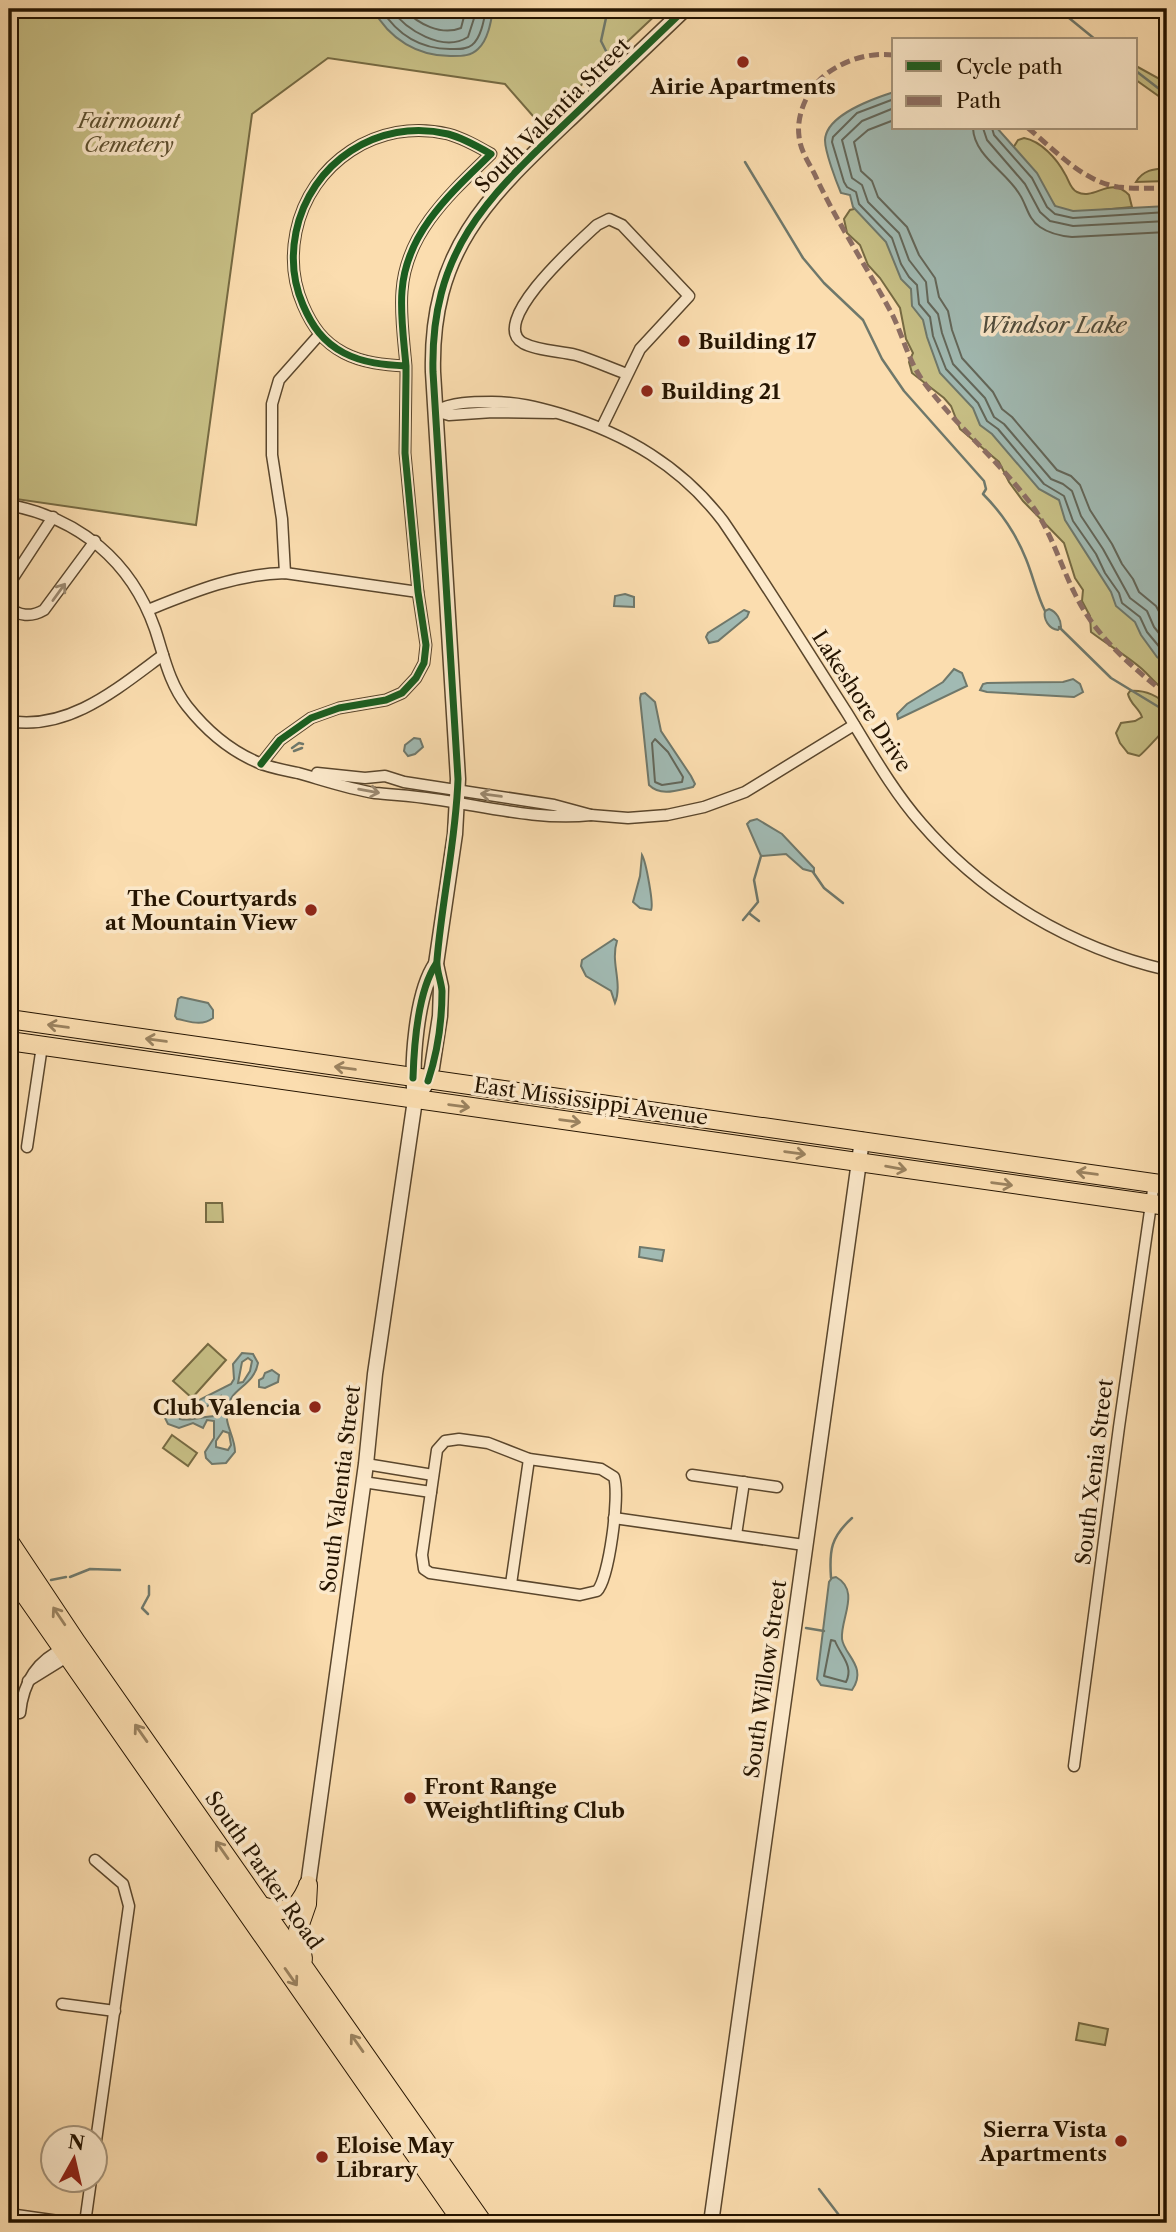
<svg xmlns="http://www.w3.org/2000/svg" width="1176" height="2232" viewBox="0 0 1176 2232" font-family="'Libre Caslon Text',serif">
<rect width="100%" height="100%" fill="#fbddaf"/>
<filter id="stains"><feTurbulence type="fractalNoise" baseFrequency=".00286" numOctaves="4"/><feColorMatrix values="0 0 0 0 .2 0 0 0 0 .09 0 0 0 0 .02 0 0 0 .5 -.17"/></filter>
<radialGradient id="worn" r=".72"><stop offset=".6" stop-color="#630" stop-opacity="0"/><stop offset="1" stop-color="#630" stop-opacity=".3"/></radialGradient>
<g fill="#c7bf85" stroke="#766a42" stroke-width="2">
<polygon points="9,9 662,9 540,124 505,84 328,58 252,114 196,525 9,498"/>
<polygon points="1136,66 1167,83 1167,102 1136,80"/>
<path d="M1024,138c17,3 33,21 41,36 4,6 5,15 12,18 18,9 33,-17 52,3l3,12 -71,7 -48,-66 5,-8z"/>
<path d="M1167,168v13l-31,1c7,-12 17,-13 31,-14z"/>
<path d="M858,208l17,11 50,95 132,182 110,162v34c-10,-6 -16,-15 -25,-23 -16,-14 -34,-24 -51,-37l-1,-16 -8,-15 1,-11 -8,-12 -11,-35 -41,-42 -14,-19 -10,-20 -39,-33 -9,-23 -7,-8 -32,-25 -3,-11 4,-9 -7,-14 -6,-31 -20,-30 -12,-13 -8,-20 -13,-12 -3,-14 6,-9z"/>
<path d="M1130,691c13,-1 32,4 37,18 1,5 0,13 0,18 -6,6 -23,26 -28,29l-11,-3 -8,-10 -4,-10 5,-10 14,-2 7,-4c-3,-9 -12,-13 -14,-23z"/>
<polygon points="206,1203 222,1203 223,1222 206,1222"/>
<polygon points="208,1344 226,1360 192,1398 173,1381"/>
<polygon points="172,1435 197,1453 188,1466 163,1448"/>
<polygon points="1079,2023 1108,2029 1105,2045 1076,2040"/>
</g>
<g fill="#a1bab3" stroke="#6f786b" stroke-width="2" fill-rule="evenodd">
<path d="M373,9h120c-2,13 -5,31 -15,40 -7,7 -16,7 -25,7 -35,1 -64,-17 -80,-47z"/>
<path d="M894,92v36h103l40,45 18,33 18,5 94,-5v458l-10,-7 -16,-22 -6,-13 -19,-16 -5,-14 -46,-72 -6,-20 -20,-11 -47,-55 -12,-9 -7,-17 -33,-35 -13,-36 -4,-17 -11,-14 -1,-17 -10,-10 -15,-37 -33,-35 -3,-12 -9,-2c-5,-12 -16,-41 -16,-53 1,-25 50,-42 69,-48z"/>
<polygon points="625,594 634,597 634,607 614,606 615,596"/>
<path d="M1049,609c8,3 12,11 12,18l-3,3c-9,-1 -15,-11 -13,-19z"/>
<polygon points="744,610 749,612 747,617 718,641 709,643 706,637 708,633"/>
<polygon points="954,669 962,673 967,686 898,719 897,714 907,704 943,682"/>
<polygon points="1073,679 1080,684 1083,692 1074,697 987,692 980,690 983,684 987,683 1063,682"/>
<path d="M645,693l10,9 6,29 30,45 4,8 -2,3c-15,3 -32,10 -44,-2l-9,-87 1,-4z"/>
<polygon points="414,738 420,739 423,747 415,754 408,756 404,751 405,745"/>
<polygon points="757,819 782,834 814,868 814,872 803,869 786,854 761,856 747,824 750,821"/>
<path d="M642,855c4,7 12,50 9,55l-11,-2 -7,-6 7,-26z"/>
<path d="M614,939l3,2c-7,21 6,42 -2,62l-4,-12 -25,-15 -5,-10 1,-6z"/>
<path d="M181,997l27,6 5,7v8c-12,9 -24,3 -36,1l-2,-3 3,-17z"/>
<polygon points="640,1247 664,1250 662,1261 639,1257"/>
<path d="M242,1353l11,1 5,9c-4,23 -27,25 -31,45 -3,17 8,28 8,44l-9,11 -14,1 -6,-6 -1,-6 9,-14v-17l-7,-1 -4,8 -10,-5 -14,5 -11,-4 -3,-6 5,-4 13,-3 18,-12 30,-15 3,-5 -1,-15zM248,1358l4,3 -2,10 -7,11 -5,1 4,-21zM221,1396l2,7 -5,13c-12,-1 -26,6 -38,3l1,-3 12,-7 13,-2zM223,1431l6,2 2,12 -3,5 -12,-3v-6z"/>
<polygon points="272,1370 279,1375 278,1382 265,1388 259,1387 259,1380 263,1378 265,1373"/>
<path d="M836,1577c25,14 4,42 6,62 2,16 26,28 10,51l-31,-5 -4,-6 12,-97 3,-4z"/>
</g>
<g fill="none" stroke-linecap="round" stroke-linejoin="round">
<g stroke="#63675a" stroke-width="2">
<path d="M381,9c16,25 39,40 69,40 7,0 16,1 22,-4 9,-7 12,-25 14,-36"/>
<path d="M391,9c15,21 52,44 77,28l9,-28"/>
<path d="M404,9c14,15 37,27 57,19l5,-19"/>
<polyline points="894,99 857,113 833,137 832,142 844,182 847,187 856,192 859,204 892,238 901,264 909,277 917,285 919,304 930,317 933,336 946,369 978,403 987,421 998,429 1044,484 1064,496 1073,521 1096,554 1105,573 1119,593 1122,603 1140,617 1147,632 1167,656"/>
<polyline points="894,108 862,121 842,140 852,178 862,185 868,202 899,233 909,260 926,282 928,302 938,314 942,333 953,364 985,398 994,417 1004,424 1051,479 1063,484 1072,491 1081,516 1103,549 1130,598 1147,611 1154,627 1167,643"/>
<polyline points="894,120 868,130 854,142 861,171 872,181 878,197 907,227 919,255 935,278 939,297 948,311 952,330 962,358 993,392 1002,409 1012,417 1057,470 1071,476 1080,485 1090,510 1112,544 1122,564 1133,579 1139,592 1156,606 1167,626"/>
<path d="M973,128c1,28 34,44 47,67 7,11 8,24 20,32 10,7 21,9 32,10l95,-5"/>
<polyline points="983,128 987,140 1025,184 1040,212 1050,221 1073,226 1167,221"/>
<polyline points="992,128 994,135 1032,178 1047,207 1055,214 1073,218 1167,212"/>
<polygon points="655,739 668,752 683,777 682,782 662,785 655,782 652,743"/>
<path d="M831,1640l4,1c6,15 19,25 11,41l-22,-6z"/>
</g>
<g stroke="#6f786b" stroke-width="2.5">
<polyline points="598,9 606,18 601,41 607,53"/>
<polyline points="1058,9 1096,40"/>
<polyline points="1136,71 1167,95"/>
<path d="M745,162l58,96 21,25 39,37 19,39 22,32 80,90 2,8 -3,5c18,18 33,40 43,65 7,17 11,36 19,52"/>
<polyline points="1059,627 1111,678 1167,712"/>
<polyline points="292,748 299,743 303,744"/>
<polyline points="294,751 302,748"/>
<polyline points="813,872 824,888 843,903"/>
<polyline points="750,914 759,921"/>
<polyline points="743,920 758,902 754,880 761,856"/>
<polyline points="70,1577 90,1569 120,1570"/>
<path d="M831,1578c-2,-28 0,-41 21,-60"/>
<polyline points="51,1580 66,1577"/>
<polyline points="148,1614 142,1608 149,1595 149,1586"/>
<polyline points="806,1628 824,1631"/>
<polyline points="819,2189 845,2223"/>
</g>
<defs>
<g id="minor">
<path d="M435,411c18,-9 37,-9 57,-9 25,0 45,5 69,12 65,20 120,52 162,107 43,63 83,128 124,192 23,37 45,77 74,110 64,74 151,125 246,147"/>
<polyline points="435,411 449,415 493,412 554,413"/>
<path d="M602,427l38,-78 49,-53 -67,-71 -13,-6 -12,6c-16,15 -110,97 -74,118 15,8 37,8 53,12 17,5 34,13 51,19"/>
<path d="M9,505c70,13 122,56 146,124 9,27 14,54 32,77 19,24 42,44 70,56 13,6 27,8 41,11 25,7 51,16 77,20 19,2 39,3 58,6 51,7 106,22 158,16"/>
<polyline points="285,573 282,519 272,455 272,404 279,380 319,335"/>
<polyline points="9,584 53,517"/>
<path d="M9,606c9,11 23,11 35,4l51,-69"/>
<path d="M148,610c45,-18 88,-36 137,-37l133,19"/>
<path d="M9,721c60,10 109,-33 154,-66"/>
<path d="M261,764l19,-24 31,-22 28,-10 47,-8 16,-7 14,-15 8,-15 2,-18 -8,-53 -13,-139 1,-78v-9c-2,-24 -6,-51 -4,-75 4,-59 50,-99 89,-137 -14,-8 -28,-16 -43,-20 -70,-17 -138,29 -152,98 -5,25 -3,50 7,73 9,21 20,37 41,48 19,10 41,12 62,13"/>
<polyline points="317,773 365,778 385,776 404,782 554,805 591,815 628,818 667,815 704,807 745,792 854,725"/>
<polyline points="27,1147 42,1046"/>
<path d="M459,1439l29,4 41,16 72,10 13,8c6,18 -5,102 -17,114l-17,4 -150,-22 -6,-4 -2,-14 15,-105 8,-9z"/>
<polyline points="366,1464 433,1475"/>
<polyline points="692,1475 777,1487"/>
<polyline points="363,1482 431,1492"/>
<polyline points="614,1518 804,1545"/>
<polyline points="736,1535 744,1482"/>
<polyline points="511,1584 529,1459"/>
<polyline points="28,1681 70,1655"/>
<path d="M20,1713c3,-30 17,-53 45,-65"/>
<polyline points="1074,1766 1119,1427 1154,1183"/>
<polyline points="62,2004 115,2011"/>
<polyline points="94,2155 129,1906 123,1884 95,1860"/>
<polyline points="85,2223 91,2180"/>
</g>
<g id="tertiary">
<path d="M415,1100l13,-19 4,-13 8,-52 1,-29 -5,-23 19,-130 3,-55 -25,-407c-3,-124 57,-177 140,-256 38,-36 75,-72 112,-107"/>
<path d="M308,1885l58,-421 9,-90 40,-274c-4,-35 1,-107 21,-136"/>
<polyline points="9,2216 58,2223"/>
<polyline points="711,2223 862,1140"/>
</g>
<g id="primary">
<polyline points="9,1019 1167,1185"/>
<polyline points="9,1041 1167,1206"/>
<polyline points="9,1541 77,1643 483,2223"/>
<polyline points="9,1572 463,2223"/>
<path d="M261,1906c25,7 35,7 46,-18"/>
<polyline points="303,1959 298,1930 307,1904 308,1885"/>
</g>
</defs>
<use href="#minor" stroke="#5a462c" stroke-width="13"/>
<use href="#tertiary" stroke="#5a462c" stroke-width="17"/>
<use href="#primary" stroke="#251400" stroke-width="20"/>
<use href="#minor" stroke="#fce9cb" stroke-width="10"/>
<use href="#tertiary" stroke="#fce9cb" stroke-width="14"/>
<use href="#primary" stroke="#fbddaf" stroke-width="18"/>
<g stroke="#8d6e63" stroke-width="5" stroke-dasharray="10 5" stroke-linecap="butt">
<path d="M894,55c-24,-3 -50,5 -69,20 -17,13 -29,40 -26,61 1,14 10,27 16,39 22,48 52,92 77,139 11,22 16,46 31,67 32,44 75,79 108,123 20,27 29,60 44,90 20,42 57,73 92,101"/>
<path d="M1028,128c27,22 54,53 90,59 16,2 33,1 49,1"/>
</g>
<defs>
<g id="cycleway">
<path d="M261,764l19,-24 31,-22 28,-10 47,-8 16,-7 14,-15 8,-15 2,-18 -8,-53 -13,-139 1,-78v-9c-2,-24 -6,-51 -4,-75 4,-59 50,-99 89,-137 -14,-8 -28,-16 -43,-20 -70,-17 -138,29 -152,98 -5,25 -3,50 7,73 9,21 20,37 41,48 19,10 41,12 62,13"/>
<path d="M413,1078c1,-32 5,-87 23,-114"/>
<path d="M428,1081c9,-27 14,-61 14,-90 -1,-11 -6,-21 -5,-31 5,-61 19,-120 21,-181l-25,-407c-3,-124 57,-177 140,-256 38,-36 75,-72 112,-107"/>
</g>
</defs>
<use href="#cycleway" stroke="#fce9cb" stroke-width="11"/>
<use href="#cycleway" stroke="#1b5e20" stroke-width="7"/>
</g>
<defs><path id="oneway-shaft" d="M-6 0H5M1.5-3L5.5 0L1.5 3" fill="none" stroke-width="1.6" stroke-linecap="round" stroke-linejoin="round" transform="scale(1.75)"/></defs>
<g stroke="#9b8970">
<use href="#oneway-shaft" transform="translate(59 592) rotate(-54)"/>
<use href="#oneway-shaft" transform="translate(369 791) rotate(10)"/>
<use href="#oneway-shaft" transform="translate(491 795) rotate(-172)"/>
</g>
<g stroke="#9b8360">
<use href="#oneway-shaft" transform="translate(58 1026) rotate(-172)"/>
<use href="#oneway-shaft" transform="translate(156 1040) rotate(-172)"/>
<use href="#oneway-shaft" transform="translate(345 1068) rotate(-172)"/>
<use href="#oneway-shaft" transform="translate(459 1106) rotate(8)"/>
<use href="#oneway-shaft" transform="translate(570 1121) rotate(8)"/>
<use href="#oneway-shaft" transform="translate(795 1153) rotate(8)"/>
<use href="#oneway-shaft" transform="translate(896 1168) rotate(10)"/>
<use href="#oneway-shaft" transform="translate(1087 1173) rotate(-172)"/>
<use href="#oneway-shaft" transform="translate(1002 1184) rotate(8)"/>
<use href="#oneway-shaft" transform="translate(59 1616) rotate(-124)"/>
<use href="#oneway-shaft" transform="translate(141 1733) rotate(-125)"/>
<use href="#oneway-shaft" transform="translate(222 1850) rotate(-125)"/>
<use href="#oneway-shaft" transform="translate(291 1977) rotate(55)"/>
<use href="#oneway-shaft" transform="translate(357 2043) rotate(-125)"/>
</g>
<g fill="#8f2418" stroke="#fce9cb" stroke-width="2.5">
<circle cx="743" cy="62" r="7"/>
<circle cx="684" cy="341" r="7"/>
<circle cx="647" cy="391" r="7"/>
<circle cx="311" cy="910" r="7"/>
<circle cx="315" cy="1407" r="7"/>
<circle cx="410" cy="1798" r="7"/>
<circle cx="1121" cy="2141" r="7"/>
<circle cx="322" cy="2157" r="7"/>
</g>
<g text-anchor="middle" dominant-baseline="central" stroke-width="7" stroke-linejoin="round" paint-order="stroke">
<g font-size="21" font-weight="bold" fill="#251400" stroke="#fce9cb" text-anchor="start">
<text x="743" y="86" text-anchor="middle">Airie Apartments</text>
<text x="698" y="341">Building 17</text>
<text x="661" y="391">Building 21</text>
<text x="297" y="898" text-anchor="end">The Courtyards<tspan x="297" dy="24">at Mountain View</tspan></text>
<text x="301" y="1407" text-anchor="end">Club Valencia</text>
<text x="424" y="1786">Front Range<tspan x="424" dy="24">Weightlifting Club</tspan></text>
<text x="1107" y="2129" text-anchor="end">Sierra Vista<tspan x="1107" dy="24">Apartments</tspan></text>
<text x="336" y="2145">Eloise May<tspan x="336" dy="24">Library</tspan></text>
</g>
<g font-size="21" fill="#251400" stroke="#fce9cb">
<text transform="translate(552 115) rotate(-45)">South Valentia Street</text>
<text transform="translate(862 701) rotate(57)">Lakeshore Drive</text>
<text transform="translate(591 1101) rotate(8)">East Mississippi Avenue</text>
<text transform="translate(1094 1472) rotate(-83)">South Xenia Street</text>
<text transform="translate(340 1489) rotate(-83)">South Valentia Street</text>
<text transform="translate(765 1679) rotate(-82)">South Willow Street</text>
<text transform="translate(264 1870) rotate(55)">South Parker Road</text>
</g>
<g font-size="21" font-style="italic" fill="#5e502f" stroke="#fce9cb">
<text x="129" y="120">Fairmount<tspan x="129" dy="24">Cemetery</tspan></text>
</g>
<g font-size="23" font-style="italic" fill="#504e3f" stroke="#fce9cb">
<text x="1053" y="325">Windsor Lake</text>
</g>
</g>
<rect width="1176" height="2232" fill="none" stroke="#fbddaf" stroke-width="35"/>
<rect x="10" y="10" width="1155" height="2211" fill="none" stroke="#251400" stroke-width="3.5"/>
<rect x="18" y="18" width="1141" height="2197" fill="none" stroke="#251400" stroke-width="2"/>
<rect x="892" y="38" width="245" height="91" fill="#fce9cb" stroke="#a6947a" stroke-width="2"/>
<rect x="906" y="61" width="35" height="10" fill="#1b5e20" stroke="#a6947a" stroke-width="2"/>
<text x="956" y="74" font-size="21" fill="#251400">Cycle path</text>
<rect x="906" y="96" width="35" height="10" fill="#8d6e63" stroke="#a6947a" stroke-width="2"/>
<text x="956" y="108" font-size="21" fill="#251400">Path</text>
<g transform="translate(74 2159) rotate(8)"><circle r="33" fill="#fce9cb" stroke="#a6947a" stroke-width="2"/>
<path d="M0-5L12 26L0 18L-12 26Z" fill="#8f2418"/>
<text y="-10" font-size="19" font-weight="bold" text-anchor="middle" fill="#251400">N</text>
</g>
<rect width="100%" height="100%" filter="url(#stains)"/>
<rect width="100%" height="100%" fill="url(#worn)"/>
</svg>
